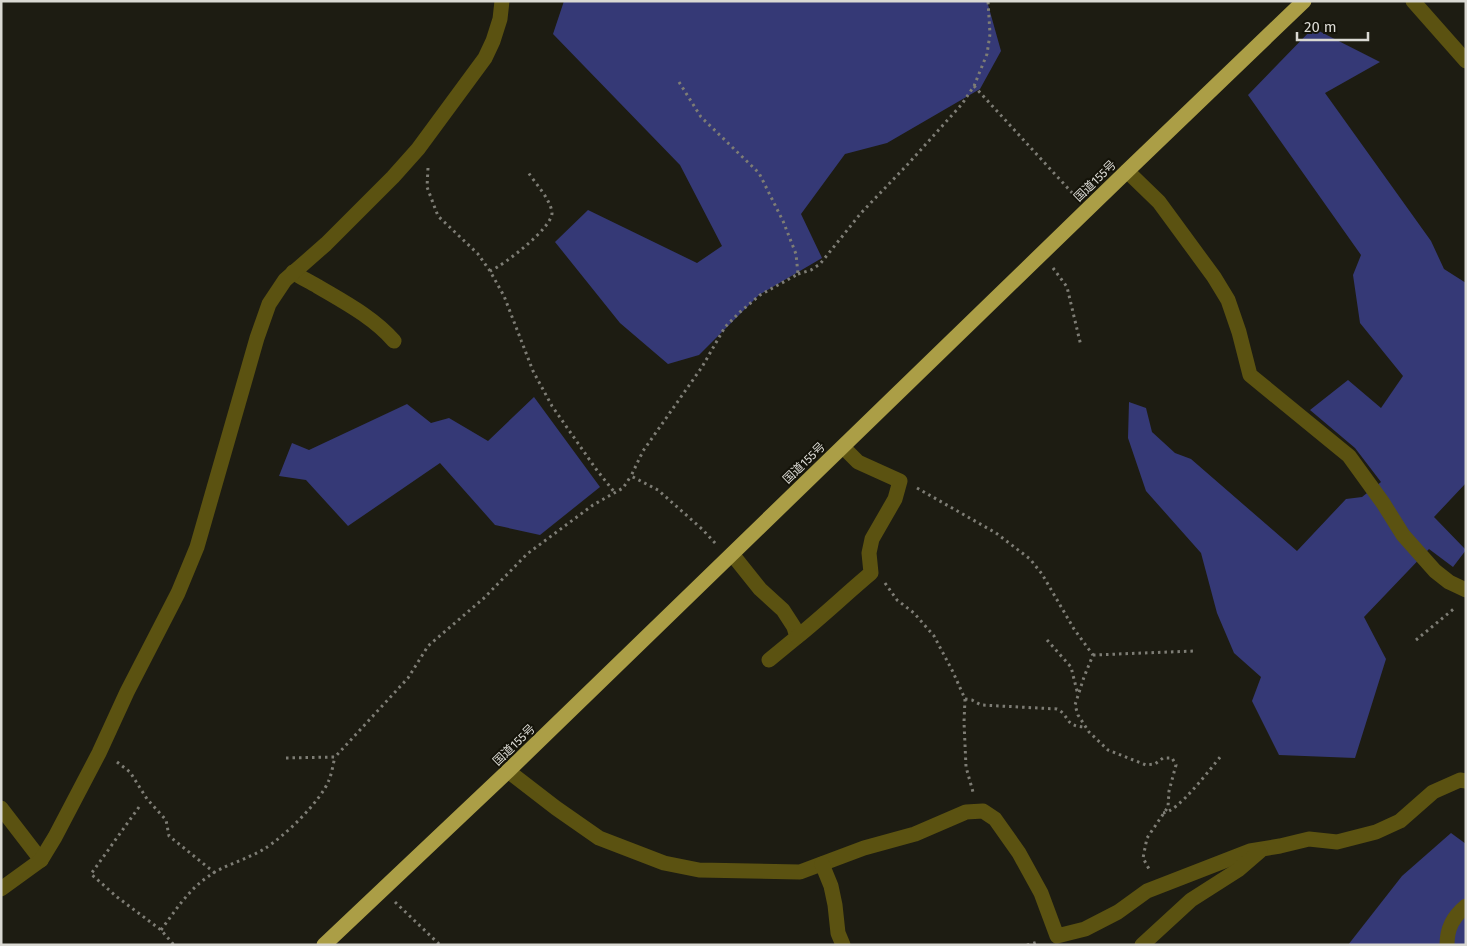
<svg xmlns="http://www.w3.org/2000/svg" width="1467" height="946" viewBox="0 0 1467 946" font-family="'Fira Sans','Noto Sans JP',sans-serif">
<rect width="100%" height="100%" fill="#1d1c12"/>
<g fill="#353976">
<polygon points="564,1 987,1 1001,51 980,89 887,143 845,154 801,214 822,258 759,295 699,355 668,364 620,323 555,242 588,210 697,263 722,246 680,165 553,34"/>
<polygon points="1313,28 1380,62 1325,93 1431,241 1444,269 1466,283 1466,483 1434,517 1466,550 1453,567 1429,549 1364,617 1386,659 1355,758 1279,755 1252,701 1261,677 1234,653 1217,613 1201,553 1146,491 1128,438 1129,402 1146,408 1152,432 1175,453 1191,459 1297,551 1346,499 1362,497 1381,482 1355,448 1310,410 1348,380 1381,408 1403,376 1360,323 1353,275 1361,255 1248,95"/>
<polygon points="534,397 600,487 540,535 495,525 440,463 348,526 306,480 279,476 292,443 309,450 407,404 431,423 449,418 488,441"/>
<polygon points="1451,833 1466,844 1466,945 1348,945 1402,876"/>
</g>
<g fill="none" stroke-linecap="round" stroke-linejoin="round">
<g stroke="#7e7d75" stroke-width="3" stroke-dasharray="2.5 4" stroke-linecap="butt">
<polyline points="679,82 701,117 759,173 783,221 796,254 798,274 760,295 740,312 725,327 702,367 643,451 631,476 658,490 702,529 716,544"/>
<polyline points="974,86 1075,196"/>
<polyline points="428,168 427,187 438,216 478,254 490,271 504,296 533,371 552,406 596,469 615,493"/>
<polyline points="1053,268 1067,287 1081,346"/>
<path d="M490,271c14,-6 62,-43 62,-58 -1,-13 -17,-30 -24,-41"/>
<polyline points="798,274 811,270 820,264 861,213 908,164 962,104 974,86 987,54 990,34 988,1"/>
<polyline points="917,488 996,533 1030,559 1042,574 1074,629 1093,655 1084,677 1075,705 1078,715 1089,732 1108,750 1146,765 1155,764 1163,758 1172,758 1176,765 1169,791 1168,807 1147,838 1143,858 1149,869"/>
<polyline points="885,583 897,600 914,613 934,636 953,672 965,699 964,722 966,767 973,792"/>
<polyline points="1047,640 1071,667 1077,691 1079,694"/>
<polyline points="1416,640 1456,607"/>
<polyline points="1093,655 1194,651"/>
<path d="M965,699l7,1 9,5 76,4c14,7 6,17 28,18"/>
<polyline points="286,758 335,757 408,678 428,646 484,598 527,554 593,505 623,488 631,476"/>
<polyline points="117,762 130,772 147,799 166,820 169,836 215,873"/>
<polyline points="139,807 91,874 117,897 161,930 174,945"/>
<path d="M1163,813c15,-1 48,-45 58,-57"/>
<polyline points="395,902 440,945"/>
<path d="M161,930c14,-19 26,-38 45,-52 17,-13 40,-18 58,-29 20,-12 57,-48 65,-69 3,-7 4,-16 6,-23"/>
<polyline points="1027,945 1038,942"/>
</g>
<g stroke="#5b5211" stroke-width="15">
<polyline points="1413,1 1466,61"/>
<polyline points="1127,171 1159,202 1214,277 1228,300 1239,332 1250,375 1349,456 1383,503 1403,535 1435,571 1449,582 1466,590"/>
<path d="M293,272c8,6 16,9 24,14 27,16 56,31 77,55"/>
<polyline points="732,554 760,589 783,610 794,627 797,637 769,660"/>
<path d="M797,637c26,-21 49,-43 74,-64l-2,-20 3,-14 23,-40 5,-18 -42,-19 -15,-15"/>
<polyline points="508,771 556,808 599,838 664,863 699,870 800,872 864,848 915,834 966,812 983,811 995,819 1019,853 1041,893 1057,936 1085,929 1118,912 1147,891 1250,851 1280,846 1309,839 1337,842 1376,832 1400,821 1433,792 1460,780 1466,781"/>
<polyline points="1,808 41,860"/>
<polyline points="822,864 831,886 835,905 838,933 843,945"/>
<polyline points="1,889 41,860 55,837 99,753 127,692 178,593 197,547 257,338 269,304 285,280 326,244 393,177 418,149 485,58 493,41 500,19 502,1"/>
<polyline points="1142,945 1191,900 1238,870 1260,851"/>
<path d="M1447,945c0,-17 6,-28 19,-39"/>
</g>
<polyline stroke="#ab9e46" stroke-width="15" points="324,945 508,771 1127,171 1304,1"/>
</g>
<g text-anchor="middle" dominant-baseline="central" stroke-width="4" stroke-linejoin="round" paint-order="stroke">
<g font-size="12" fill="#dad9d3" stroke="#141309">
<text transform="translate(1095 181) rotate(-44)">国道155号</text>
<text transform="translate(804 463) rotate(-44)">国道155号</text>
<text transform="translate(514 745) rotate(-44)">国道155号</text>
</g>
</g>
<rect width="1467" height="946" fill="none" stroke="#dad9d3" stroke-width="5"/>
<path d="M1297 32v8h71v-8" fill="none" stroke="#dad9d3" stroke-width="2.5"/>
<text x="1304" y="32" font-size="15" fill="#dad9d3" stroke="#141309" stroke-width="4" paint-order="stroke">20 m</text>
</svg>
